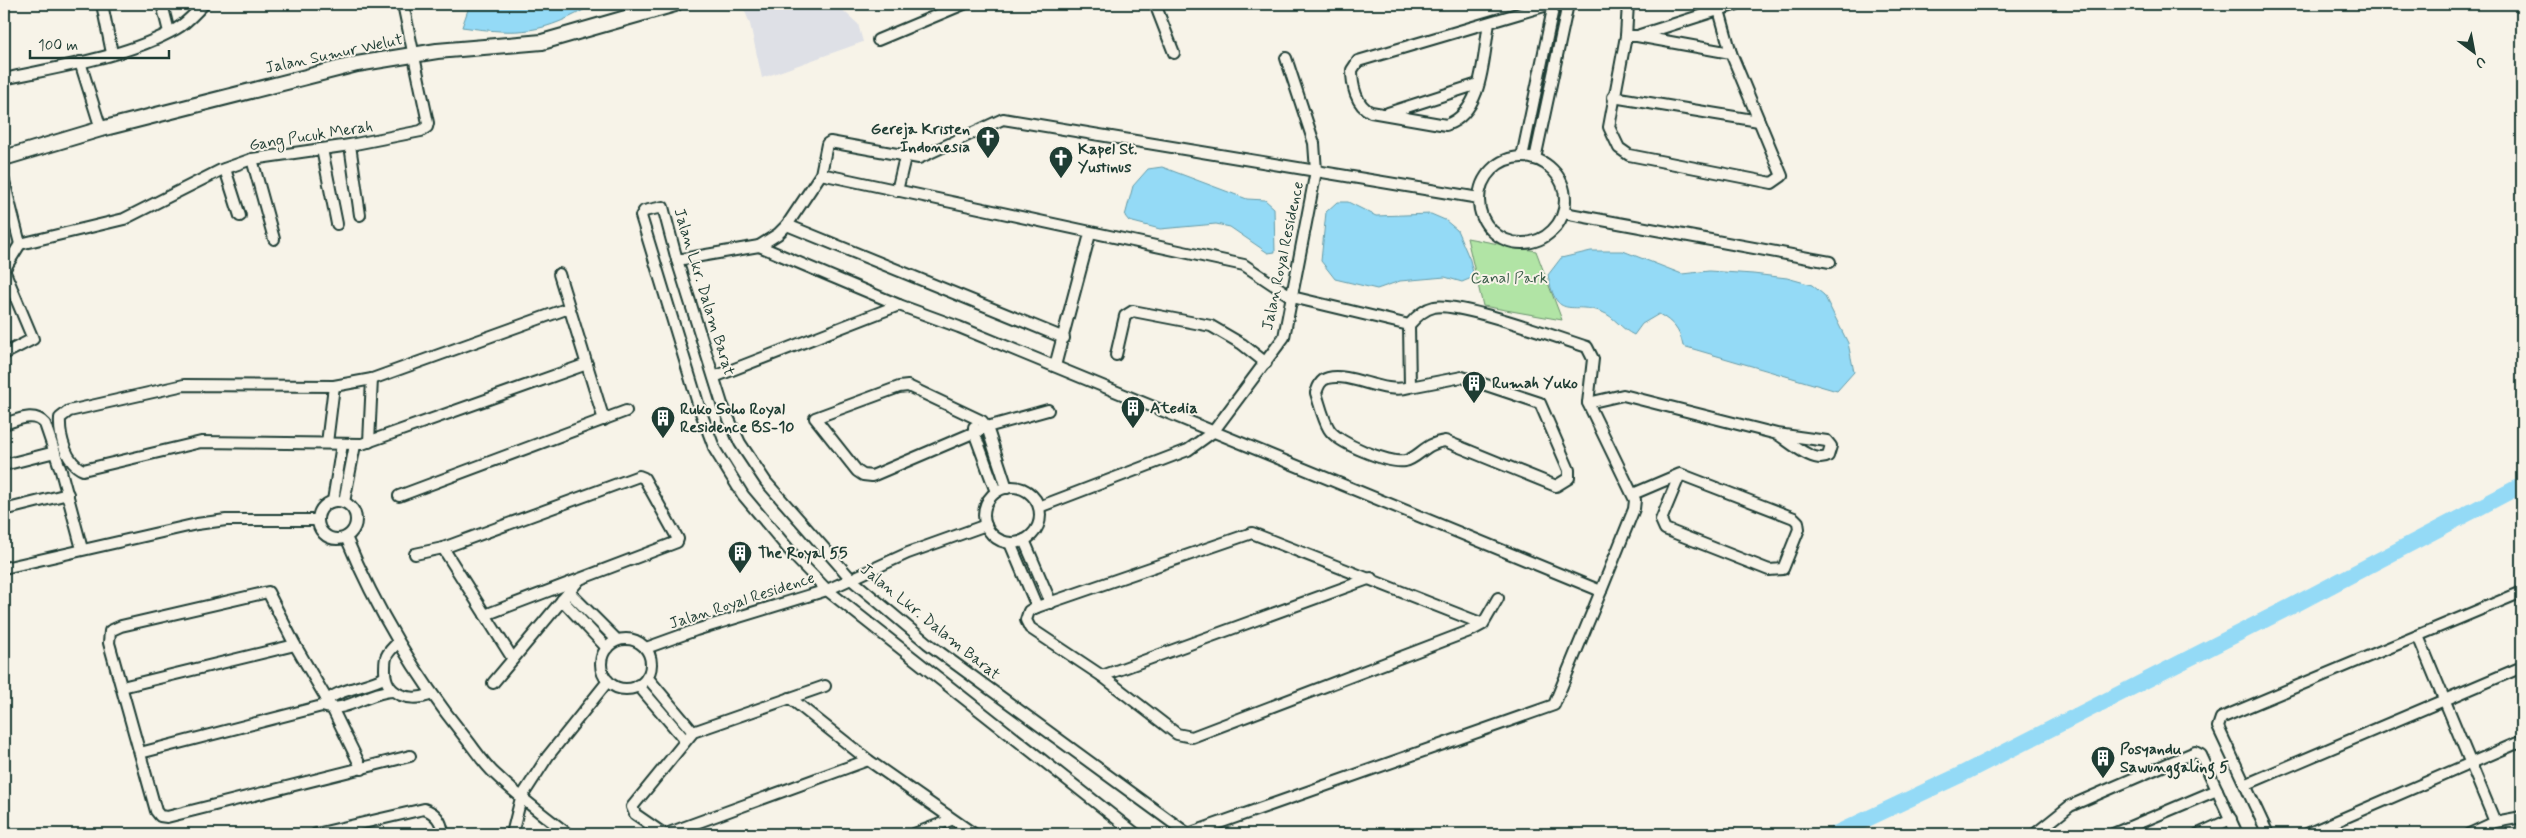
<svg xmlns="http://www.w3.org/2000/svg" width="2526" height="838" viewBox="0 0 2526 838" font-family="Mynerve,sans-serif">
<rect width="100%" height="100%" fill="#f7f3e8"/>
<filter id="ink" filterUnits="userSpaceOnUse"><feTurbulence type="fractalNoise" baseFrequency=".02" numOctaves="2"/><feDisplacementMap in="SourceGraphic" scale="10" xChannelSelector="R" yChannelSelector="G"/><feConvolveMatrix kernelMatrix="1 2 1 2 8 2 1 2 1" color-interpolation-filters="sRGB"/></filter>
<g filter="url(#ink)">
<polygon fill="#dee0e6" points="742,4 796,4 799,9 809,4 836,4 858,24 863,42 762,78 750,24"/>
<polygon fill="#b1e4a5" stroke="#68906c" points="1467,238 1536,251 1562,320 1483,306"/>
<g fill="#94daf6" stroke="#659ba8">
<path d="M470,4h124c-51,30 -74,31 -132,23z"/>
<polygon points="1162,167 1247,199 1265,200 1274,208 1275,252 1268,253 1230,227 1216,224 1160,229 1129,221 1125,216 1133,186 1148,169"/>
<polygon points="1337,202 1348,202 1376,216 1431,214 1445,220 1457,230 1470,260 1474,277 1462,282 1445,277 1400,281 1377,289 1335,279 1321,261 1326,212"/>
<path d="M1591,251h32l59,23 27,-3 44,3 34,4 25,7 12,10 24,48 6,29 -17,19 -154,-45c-3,-16 -10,-24 -24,-32l-17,10 -8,11c-13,-6 -19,-18 -32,-23 -31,-12 -45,11 -54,-37l13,-17z"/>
</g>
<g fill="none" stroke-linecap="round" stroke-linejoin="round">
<polyline stroke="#94daf6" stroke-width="16" points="1835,834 1958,776 2292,606 2522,485"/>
<defs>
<g id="street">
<polyline points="102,4 112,53"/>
<polyline points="162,4 169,32"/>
<polyline points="1155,4 1174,53"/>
<polyline points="1628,4 1626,36 1609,127 1619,148 1629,155 1772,183 1782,176 1731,53 1719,10"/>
<path d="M1489,23c-6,33 -5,89 -43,102l-75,-13c-15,-6 -19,-27 -19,-42l6,-9 193,-57"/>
<polyline points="1640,35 1737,4"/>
<polyline points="1626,36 1637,36 1731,53"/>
<polyline points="878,40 964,4"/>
<polyline points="80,62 101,129"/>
<path d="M4,79c54,-12 123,-22 172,-50 11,-6 19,-16 28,-25"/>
<polyline points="1613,97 1759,121"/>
<polyline points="1388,113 1478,84"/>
<polyline points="350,145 360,215"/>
<polyline points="322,149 337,224"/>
<polyline points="1522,157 1554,4"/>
<circle cx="1522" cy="200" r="43"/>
<polyline points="252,159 274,239"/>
<polyline points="1535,159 1568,4"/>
<polyline points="225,169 240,216"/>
<polyline points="821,174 1244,265 1292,297 1409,325"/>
<polyline points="4,181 20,244"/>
<polyline points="897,191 905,157"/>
<polyline points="1564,213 1830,262"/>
<polyline points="787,225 1064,338"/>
<polyline points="20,244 124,219 221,170 252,159 350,145 421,131 427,127 428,123 403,4"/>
<polyline points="759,246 899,305"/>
<polyline points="677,260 759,246 778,234 787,225 821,174 827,144 830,142 919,158 1003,119 1479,198"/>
<polyline points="4,270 20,244"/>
<polyline points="559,274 604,420"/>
<path d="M569,308l-197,71 -38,7 -150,-1 -115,26 -9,7c-1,18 6,45 23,52l118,-28 161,2 225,-80"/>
<polyline points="4,354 33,339 4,270"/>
<polyline points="1116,355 1125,316 1133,311 1211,326 1242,344 1266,363"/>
<polyline points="1055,366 1090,234"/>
<polyline points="714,377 899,305 959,327 1601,591 1554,705 1188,834"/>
<path d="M1410,387l52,-10 78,26 29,67v8l-13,8 -111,-45c-20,2 -26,17 -40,20 -16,3 -68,-18 -76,-32 -6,-10 -9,-24 -13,-36 2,-6 4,-13 12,-15 24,-6 55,17 82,9l-1,-62c6,-7 15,-16 25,-18 23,-6 125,31 153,40l6,12 -5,44 47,97 -1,9 -33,82"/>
<path d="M1588,403l35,-8 154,39 50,7 4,5 -3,10c-14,9 -39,-15 -51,-22"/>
<path d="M4,424c14,-4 30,-13 41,0l16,47 21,78"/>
<polyline points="974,427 974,432 996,492"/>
<polyline points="369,442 372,379"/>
<polyline points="327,443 334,386"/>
<polyline points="4,465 55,452"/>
<circle cx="1012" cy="515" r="28"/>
<polyline points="1007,488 987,427 982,421 908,386 899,387 815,418 857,471 863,475 872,476 987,427 1048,410"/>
<polyline points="1633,494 1680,474 1794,518 1798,522 1799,529 1783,569 1769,570 1665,529 1661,520 1680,474"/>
<polyline points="399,496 626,411"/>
<circle cx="337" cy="520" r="19"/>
<polyline points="333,501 342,444"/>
<polyline points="344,502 355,445"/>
<polyline points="1039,507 1188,450 1213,432 1284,337 1316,171 1314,143 1286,58"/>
<polyline points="4,510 68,494"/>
<path d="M346,537c30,72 69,138 118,199 10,12 19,27 31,38 23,22 48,41 73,60"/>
<polyline points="1024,540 1051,603"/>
<polyline points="1010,543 1037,607"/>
<polyline points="443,548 513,659"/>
<polyline points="415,554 443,548 639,476 644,478 678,539 677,542 485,615"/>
<polyline points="4,568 197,524 226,520 317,520"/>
<polyline points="569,592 617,640"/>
<polyline points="562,600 607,648"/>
<polyline points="1483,624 1252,533 1037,607 1029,611 1026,620 1030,628 1102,676 1177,734 1192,737 1472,630 1483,624 1498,598"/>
<polyline points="2418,636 2495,822"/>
<circle cx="626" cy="664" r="25"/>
<path d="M398,642c-3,4 -11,10 -12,16 -1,3 -1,8 -1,12 0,27 27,32 47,24"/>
<polyline points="646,648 696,630 827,590 908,553 986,525"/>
<polyline points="1102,676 1371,578"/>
<polyline points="647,677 693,732"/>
<polyline points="493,683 579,580"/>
<polyline points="638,685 685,740"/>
<polyline points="122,687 295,645"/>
<polyline points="790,698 868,760 974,834"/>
<path d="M324,704c10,-15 45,-17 61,-27"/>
<path d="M140,753l182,-47c24,8 47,-15 71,-15"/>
<polyline points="362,769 333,710 295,645 268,592 121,626 110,631 109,643 156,811 160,816 167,817 410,756"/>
<polyline points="2247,784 2522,667"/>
<path d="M316,834l108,-25c12,4 18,13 19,25"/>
<polyline points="512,834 521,798 548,756 608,681"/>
<polyline points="664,834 635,814 632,807 693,732 825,686"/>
<polyline points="666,834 868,760"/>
<polyline points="914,834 951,820"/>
<polyline points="1136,834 827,590 796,558 743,495 715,450 700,410 641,216 644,211 663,207 677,260 722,404 740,443 766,482 852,580 927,643 1188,834"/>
<polyline points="2035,834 2070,806 2195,752 2201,755 2237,834"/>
<polyline points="2113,834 2217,790"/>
<polyline points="2198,834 2231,819"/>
<polyline points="2268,834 2218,727 2221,718 2522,592"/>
<polyline points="2307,834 2522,741"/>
<polyline points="2469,834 2495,822 2522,817"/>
</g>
<polyline id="secondary" points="4,158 101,129 357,64 437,51 542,42 675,4"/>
</defs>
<use href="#street" stroke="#1f3d34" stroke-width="14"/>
<use href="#secondary" stroke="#1f3d34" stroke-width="18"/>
<use href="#street" stroke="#f7f3e8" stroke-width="10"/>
<use href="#secondary" stroke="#f7f3e8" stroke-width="14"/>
</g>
</g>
<defs>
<symbol id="church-pin" viewBox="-11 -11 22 30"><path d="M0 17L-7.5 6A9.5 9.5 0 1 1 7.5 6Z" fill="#1f3d34" stroke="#f7f3e8"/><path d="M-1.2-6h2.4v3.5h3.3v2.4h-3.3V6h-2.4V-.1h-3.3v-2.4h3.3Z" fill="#fff"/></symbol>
<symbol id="building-pin" viewBox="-11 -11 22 30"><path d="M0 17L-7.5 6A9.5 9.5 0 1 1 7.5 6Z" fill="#1f3d34" stroke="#f7f3e8"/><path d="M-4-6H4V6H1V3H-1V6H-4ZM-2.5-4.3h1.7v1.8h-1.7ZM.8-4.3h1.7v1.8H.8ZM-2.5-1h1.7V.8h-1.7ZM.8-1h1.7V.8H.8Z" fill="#fff"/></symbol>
</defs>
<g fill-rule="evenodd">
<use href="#church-pin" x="974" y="124" width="28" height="38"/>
<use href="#church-pin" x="1047" y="144" width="28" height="38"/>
<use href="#building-pin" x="1460" y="369" width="28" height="38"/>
<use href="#building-pin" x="1119" y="394" width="28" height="38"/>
<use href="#building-pin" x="649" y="404" width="28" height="38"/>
<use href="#building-pin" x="726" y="539" width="28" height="38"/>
<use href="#building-pin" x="2089" y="744" width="28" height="38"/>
</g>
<g text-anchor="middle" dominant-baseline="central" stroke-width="4" stroke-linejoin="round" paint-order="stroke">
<g font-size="16" fill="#1f3d34" stroke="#f7f3e8">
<text transform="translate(334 54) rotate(-12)">Jalan Sumur Welut</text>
<text transform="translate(311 136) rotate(-9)">Gang Pucuk Merah</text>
<text transform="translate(1283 256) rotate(-78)">Jalan Royal Residence</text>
<text transform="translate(704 292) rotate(73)">Jalan Lkr. Dalam Barat</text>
<text transform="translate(742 601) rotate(-18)">Jalan Royal Residence</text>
<text transform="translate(930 622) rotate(39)">Jalan Lkr. Dalam Barat</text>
</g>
<g font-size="16" font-weight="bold" fill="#1f3d34" stroke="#f7f3e8" text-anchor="start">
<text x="970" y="129" text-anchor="end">Gereja Kristen<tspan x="970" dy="18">Indonesia</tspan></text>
<text x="1078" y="149">Kapel St.<tspan x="1078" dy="18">Yustinus</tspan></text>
<text x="1492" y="383">Rumah Yuko</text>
<text x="1150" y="408">Atedia</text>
<text x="680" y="409">Ruko Soho Royal<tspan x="680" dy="18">Residence BS-10</tspan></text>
<text x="758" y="553">The Royal 55</text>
<text x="2120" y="749">Posyandu<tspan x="2120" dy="18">Sawunggaling 5</tspan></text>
</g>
<g font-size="16" fill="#3c5e4b" stroke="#f7f3e8">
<text x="1509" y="278">Canal Park</text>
</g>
</g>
<rect width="2526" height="838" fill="none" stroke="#f7f3e8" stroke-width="20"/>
<rect x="10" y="10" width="2506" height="818" fill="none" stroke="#1f3d34" stroke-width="2" filter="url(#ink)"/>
<g transform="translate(2474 52) rotate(148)" stroke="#f7f3e8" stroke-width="4" paint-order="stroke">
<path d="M0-4L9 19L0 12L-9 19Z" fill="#1f3d34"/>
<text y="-8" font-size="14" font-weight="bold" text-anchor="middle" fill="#1f3d34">U</text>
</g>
<path d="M30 50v8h139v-8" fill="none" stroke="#1f3d34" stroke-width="2.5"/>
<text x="38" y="50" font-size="15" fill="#1f3d34" stroke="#f7f3e8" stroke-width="4" paint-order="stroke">100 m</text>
</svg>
